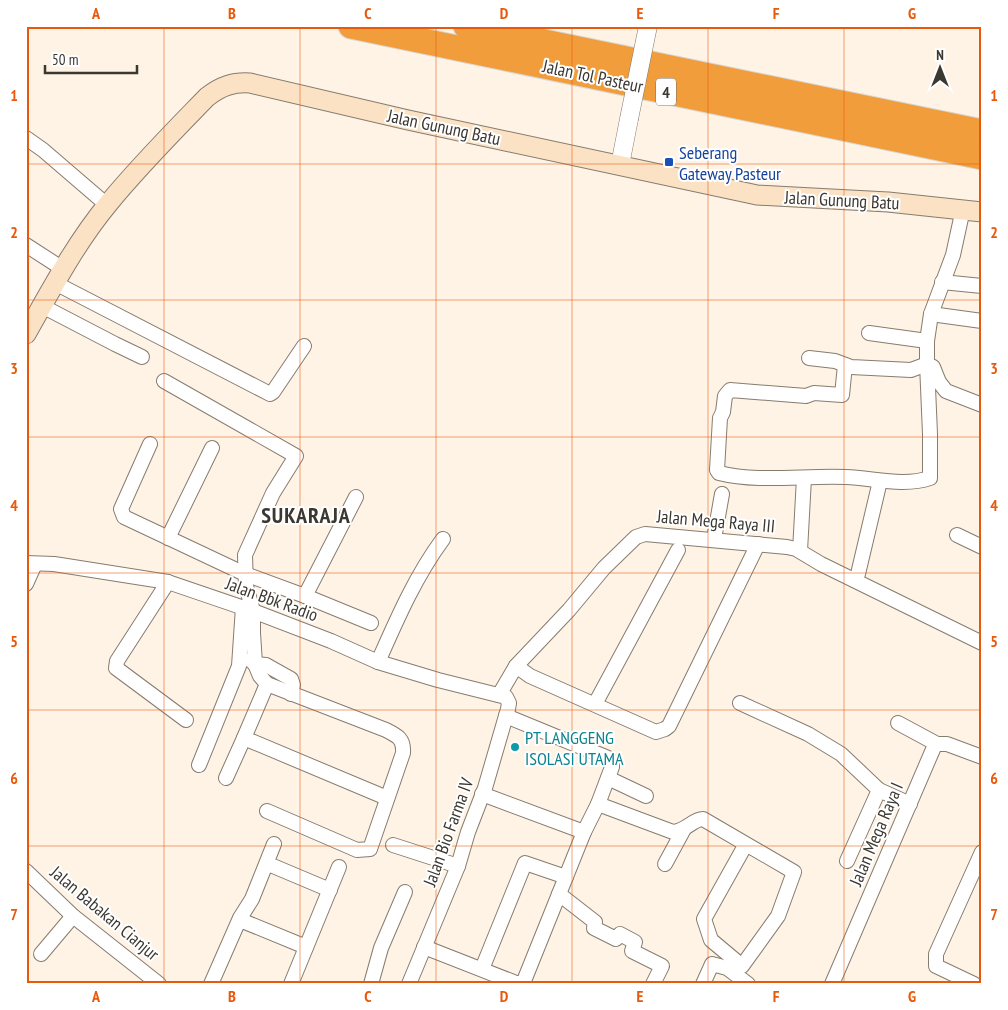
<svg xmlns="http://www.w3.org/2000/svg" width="1008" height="1010" viewBox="0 0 1008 1010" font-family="'PT Sans Narrow',sans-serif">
<rect width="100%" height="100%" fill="#fef3e5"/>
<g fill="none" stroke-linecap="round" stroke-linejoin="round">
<defs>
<g id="minor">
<polyline points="26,138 43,150 107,205"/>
<polyline points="26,245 63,269"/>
<polyline points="942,282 982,286"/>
<polyline points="55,283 270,394 273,392 304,346"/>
<polyline points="42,306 115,344 142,357"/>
<polyline points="931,314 982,321"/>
<polyline points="869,333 927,341"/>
<polyline points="809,358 835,361 851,367 911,370 927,364 933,367 939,382 946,391 982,405"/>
<path d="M845,365l-3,30 -28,-2 -8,3 -76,-6 -5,6 -2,16 -3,6 -3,52 2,3c39,10 87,2 127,4 28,1 57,10 84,1v-44l-3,-70v-23l4,-27 22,-59 10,-46"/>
<path d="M164,381l132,75 -23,37 -28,62 1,31 7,25v22l2,31 5,12 7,8 119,46c12,6 18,9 17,23l-33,96 -13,1 -90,-39"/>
<polyline points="150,444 121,509 124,517 245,574 305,596 371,623"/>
<polyline points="957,535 982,547"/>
<polyline points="168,538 212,448"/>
<polyline points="714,539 722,494"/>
<polyline points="800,551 804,478"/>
<polyline points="26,563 54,564 168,582 253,611 331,641 378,662 438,680 506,697 509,703 508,709 485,788 468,832 458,866 409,984"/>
<polyline points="854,580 858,574 880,481"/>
<polyline points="168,582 117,661 116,668 186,720"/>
<polyline points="26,584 35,564"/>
<polyline points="305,596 356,497"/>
<polyline points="250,660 255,664 266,665 291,679 293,685 291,694"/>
<path d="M378,662c19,-43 37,-85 65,-123"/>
<polyline points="516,666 530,676 656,732 665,729 669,726 758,544"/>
<polyline points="499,695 516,666 569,610 604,568 636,537 645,534 787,547 796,549 821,564 982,643"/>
<polyline points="740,703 808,734 841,754 879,790 847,861"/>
<polyline points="595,704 678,550"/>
<polyline points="898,723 937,744"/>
<polyline points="244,738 267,684"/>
<polyline points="199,765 239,666 243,607"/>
<polyline points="226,778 244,738 387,798"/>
<polyline points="608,778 646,796"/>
<polyline points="879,790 910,804"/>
<polyline points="482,794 584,832"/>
<path d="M598,804l75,28c13,-1 20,-13 30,-13l91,53 -16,44 -36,50 -31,-26 -7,-21 42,-75"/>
<polyline points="393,845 458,866"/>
<polyline points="665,864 684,829"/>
<polyline points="273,866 330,890"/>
<polyline points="26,871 73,916 159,984"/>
<polyline points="559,894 595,922 594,928 616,939 620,934 635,942 632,951 662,966 653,984"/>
<polyline points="245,922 306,947"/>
<polyline points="424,947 516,983 522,983 524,981 584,832 598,804 612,767 612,762 608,758 506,716"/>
<polyline points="41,954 73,916"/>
<polyline points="482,969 525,863 566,877"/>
<polyline points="211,984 240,918 252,899 274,844"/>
<polyline points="291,984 339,867"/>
<polyline points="371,984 381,948 405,892"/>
<polyline points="703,984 712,964 727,968 748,984"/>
<polyline points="832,984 934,747 937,744 947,744 982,757"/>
<polyline points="974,984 936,966 936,954 982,852"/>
</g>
<polyline id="tertiary" points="620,165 629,119"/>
<path id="secondary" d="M26,334c25,-44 49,-90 82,-130 31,-38 65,-72 99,-107 14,-11 26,-15 43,-14l158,37 349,75 131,7 94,10"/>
<g id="motorway">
<polyline points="351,26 982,157"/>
<polyline points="466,26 982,132"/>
</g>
</defs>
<use href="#minor" stroke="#867c6f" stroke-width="16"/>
<use href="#tertiary" stroke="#867c6f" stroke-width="19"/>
<use href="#secondary" stroke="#867c6f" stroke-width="21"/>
<use href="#motorway" stroke="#d8d7d6" stroke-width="27"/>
<use href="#minor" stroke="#fff" stroke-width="14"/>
<use href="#tertiary" stroke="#fff" stroke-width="18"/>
<use href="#secondary" stroke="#fbe2c4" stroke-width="19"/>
<use href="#motorway" stroke="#f19d3b" stroke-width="25"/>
<defs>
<polyline id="tertiary-bridge" points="629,119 648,26"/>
</defs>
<use href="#tertiary-bridge" stroke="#867c6f" stroke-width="19" stroke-linecap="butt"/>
<use href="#tertiary-bridge" stroke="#fff" stroke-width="18"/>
</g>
<path fill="none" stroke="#e8590c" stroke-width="1" stroke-opacity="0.55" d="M164,26v958M300,26v958M436,26v958M572,26v958M708,26v958M844,26v958M26,164h956M26,300h956M26,437h956M26,573h956M26,710h956M26,846h956"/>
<rect fill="#1a4fb4" stroke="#fff" stroke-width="2" x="664" y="157" width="10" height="10" rx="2.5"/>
<circle fill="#0f9aa8" stroke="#fff" stroke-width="2" cx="515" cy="747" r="5"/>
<g text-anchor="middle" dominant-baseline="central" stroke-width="4" stroke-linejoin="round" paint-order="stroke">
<rect fill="#fff" stroke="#76736f" stroke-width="1" x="656" y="78.5" width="20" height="27" rx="4"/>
<g font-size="16" font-weight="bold" fill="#3b3731">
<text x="666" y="92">4</text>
</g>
<g font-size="18" fill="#3b3731" stroke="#fff">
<text transform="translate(593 76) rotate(12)">Jalan Tol Pasteur</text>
<text transform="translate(444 127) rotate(12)">Jalan Gunung Batu</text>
<text transform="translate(842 200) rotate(3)">Jalan Gunung Batu</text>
<text transform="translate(716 521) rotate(5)">Jalan Mega Raya III</text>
<text transform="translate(272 599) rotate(20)">Jalan Bbk Radio</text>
<text transform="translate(448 832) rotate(-70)">Jalan Bio Farma IV</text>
<text transform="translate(876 834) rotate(-67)">Jalan Mega Raya I</text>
<text transform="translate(105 913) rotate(40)">Jalan Babakan Cianjur</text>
</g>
<g font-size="18" fill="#164399" stroke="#fff" text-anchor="start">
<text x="679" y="152">Seberang<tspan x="679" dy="21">Gateway Pasteur</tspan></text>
</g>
<g font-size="18" fill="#0d838f" stroke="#fff" text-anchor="start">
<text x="525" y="737">PT LANGGENG<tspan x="525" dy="21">ISOLASI UTAMA</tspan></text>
</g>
<g font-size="22" font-weight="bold" letter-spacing="1" fill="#3b3731" stroke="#fff">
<text x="306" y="515">SUKARAJA</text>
</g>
</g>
<rect width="1008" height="1010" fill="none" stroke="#ffffff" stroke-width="55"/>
<g transform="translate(940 68)" stroke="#ffffff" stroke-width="4" paint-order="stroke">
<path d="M0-4L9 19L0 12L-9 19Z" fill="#3b3731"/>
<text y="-8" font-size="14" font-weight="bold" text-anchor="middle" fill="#3b3731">N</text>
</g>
<path d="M45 65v8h92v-8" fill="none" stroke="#3b3731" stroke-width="2.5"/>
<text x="52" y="65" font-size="15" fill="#3b3731" stroke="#ffffff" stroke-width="4" paint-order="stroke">50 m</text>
<rect x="28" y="28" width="952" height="954" fill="none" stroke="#e8590c" stroke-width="2"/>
<g font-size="16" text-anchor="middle" font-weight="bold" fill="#e8590c">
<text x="96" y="19">A</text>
<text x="232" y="19">B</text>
<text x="368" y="19">C</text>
<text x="504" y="19">D</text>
<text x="640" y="19">E</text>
<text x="776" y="19">F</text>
<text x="912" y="19">G</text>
<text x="14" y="101">1</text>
<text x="994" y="101">1</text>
<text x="14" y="238">2</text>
<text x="994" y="238">2</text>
<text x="14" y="374">3</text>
<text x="994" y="374">3</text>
<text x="14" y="511">4</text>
<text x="994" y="511">4</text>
<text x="14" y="647">5</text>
<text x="994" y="647">5</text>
<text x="14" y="784">6</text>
<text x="994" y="784">6</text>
<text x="14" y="920">7</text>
<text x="994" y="920">7</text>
<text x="96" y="1002">A</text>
<text x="232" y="1002">B</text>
<text x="368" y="1002">C</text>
<text x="504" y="1002">D</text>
<text x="640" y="1002">E</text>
<text x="776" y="1002">F</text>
<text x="912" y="1002">G</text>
</g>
</svg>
